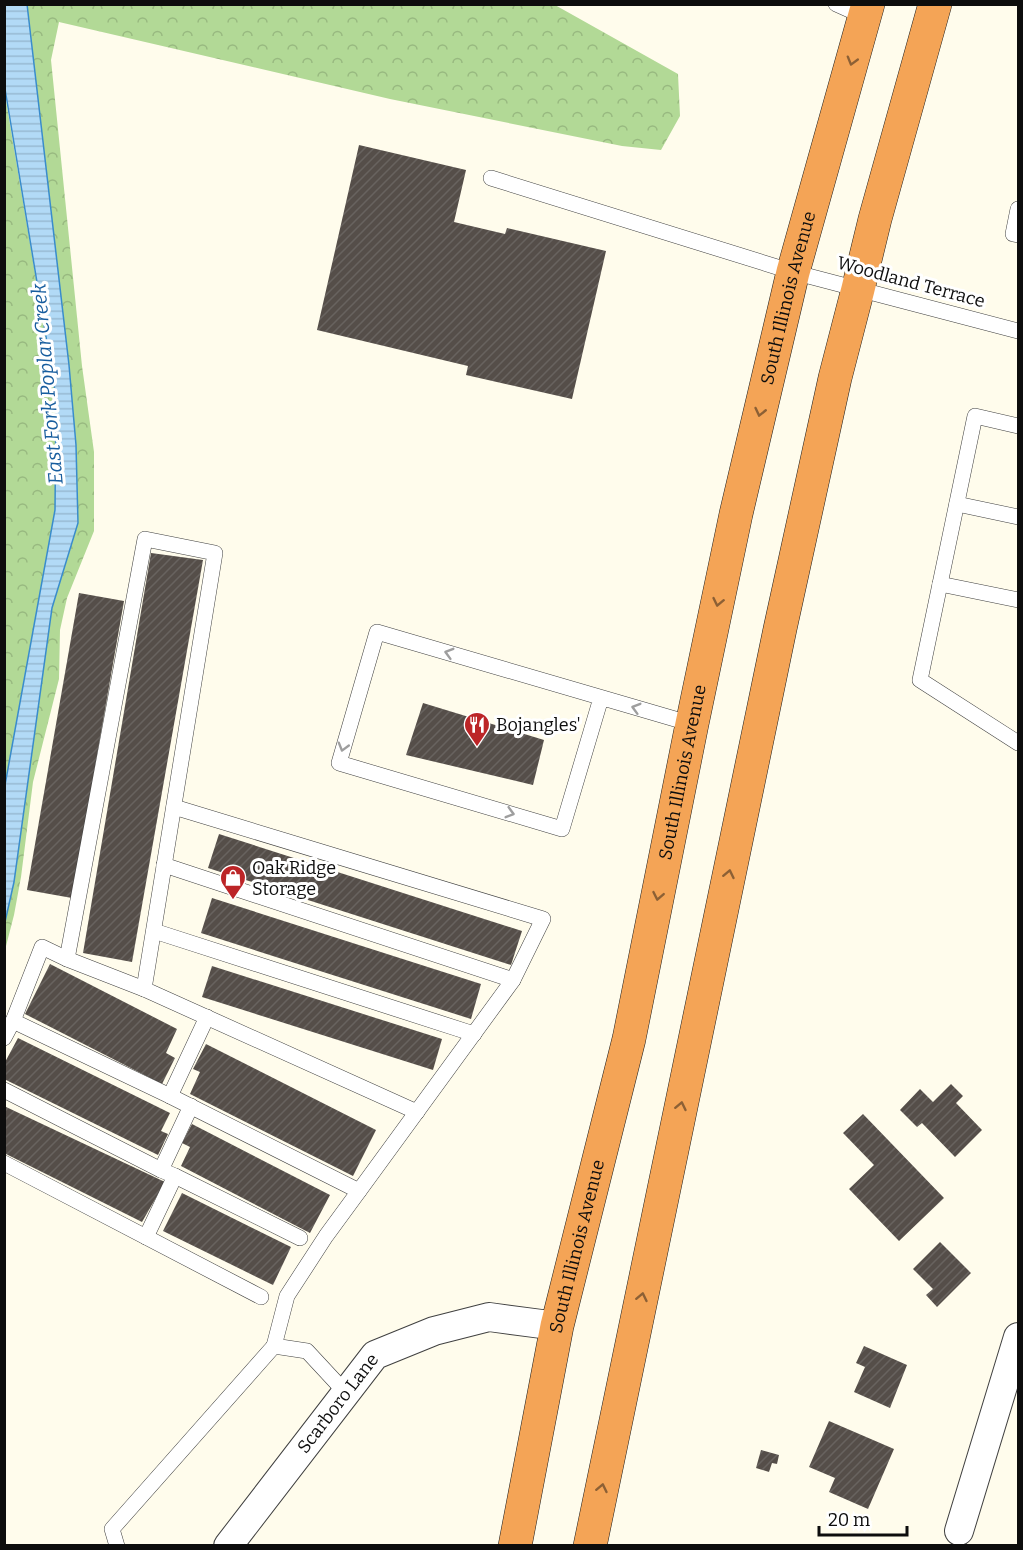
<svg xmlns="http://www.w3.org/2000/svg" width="1023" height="1550" viewBox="0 0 1023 1550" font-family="Bitter,serif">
<defs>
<pattern id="forest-crowns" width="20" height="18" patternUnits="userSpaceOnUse" patternTransform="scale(1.5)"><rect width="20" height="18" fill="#b2d996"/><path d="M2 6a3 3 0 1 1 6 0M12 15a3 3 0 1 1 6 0" fill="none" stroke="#98b980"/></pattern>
<pattern id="water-rules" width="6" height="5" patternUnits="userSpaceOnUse" patternTransform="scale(1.5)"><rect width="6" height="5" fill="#b2daf6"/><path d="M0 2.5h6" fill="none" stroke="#98bad2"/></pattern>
<pattern id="building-hatch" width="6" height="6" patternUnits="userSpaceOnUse" patternTransform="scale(1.5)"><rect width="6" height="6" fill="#554e49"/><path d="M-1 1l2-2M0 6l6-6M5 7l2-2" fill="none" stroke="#68635f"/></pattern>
</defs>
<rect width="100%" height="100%" fill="#fffcec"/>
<g fill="url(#forest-crowns)">
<polygon points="27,5 555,5 678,74 680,116 661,150 622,146 390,99 59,22 51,60 82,366 94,452 94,531 67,598 60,630 59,679 33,782 21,877 14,915 5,950 5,922 14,882 52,608 78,523 76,445 69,365"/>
<polygon points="4,89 56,397 55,510 5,785"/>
</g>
<polygon fill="url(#water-rules)" stroke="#398ccc" stroke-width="1.5" points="27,4 69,365 76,445 78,523 52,608 14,882 5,922 5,785 55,510 56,397 5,89 5,5"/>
<g fill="url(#building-hatch)">
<polygon points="359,145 466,170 454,222 505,234 507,228 606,251 572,399 466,375 468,366 317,330"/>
<polygon points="151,553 203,560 132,962 83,953"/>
<polygon points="79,593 124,601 72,898 27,890"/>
<polygon points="423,703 544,740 533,785 406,755"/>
<polygon points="219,834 522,931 511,965 208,868"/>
<polygon points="212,898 481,984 471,1019 201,933"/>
<polygon points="50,964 177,1029 166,1053 175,1058 162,1084 25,1014"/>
<polygon points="212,966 442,1039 433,1070 202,997"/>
<polygon points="18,1038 170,1113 161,1131 168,1134 158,1155 4,1079 4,1064"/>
<polygon points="206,1044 376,1130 353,1176 190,1094 200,1072 193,1069"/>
<polygon points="951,1084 963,1096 956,1103 982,1130 955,1157 922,1123 917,1127 900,1110 920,1089 933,1102"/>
<polygon points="4,1106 165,1182 142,1222 4,1153"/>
<polygon points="863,1114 944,1198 899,1241 849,1189 874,1165 843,1133"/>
<polygon points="192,1124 330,1195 310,1233 181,1166 190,1147 182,1143"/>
<polygon points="182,1193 291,1247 273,1285 163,1231"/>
<polygon points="940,1242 971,1273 937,1307 926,1295 933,1289 913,1269"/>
<polygon points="864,1346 907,1365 890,1408 854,1392 865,1367 856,1363"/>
<polygon points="829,1421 894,1449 868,1509 829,1492 835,1478 809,1467"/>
<polygon points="761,1450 779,1455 777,1464 772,1463 769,1472 756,1468"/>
</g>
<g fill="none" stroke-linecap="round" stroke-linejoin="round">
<defs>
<g id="lane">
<polyline points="836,4 865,17"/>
<polyline points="491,178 793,272 1018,331"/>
<polyline points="1018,209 1013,234 1018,235"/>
<polyline points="1018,426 975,416 920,680 1018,743"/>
<polyline points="957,504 1018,517"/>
<polyline points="940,584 1018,600"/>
<polyline points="601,698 562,829 339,763 377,632 692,724"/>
<polyline points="174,807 543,919 513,980 359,1191 170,1096 207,1017"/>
<polyline points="164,865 513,980"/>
<polyline points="154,931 474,1034"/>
<polyline points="67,959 145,539 215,553 144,989 417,1112"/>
<polyline points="144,989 67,959 42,947 13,1021 170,1096"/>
<polyline points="4,1038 13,1021"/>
<polyline points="4,1090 161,1170"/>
<polyline points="4,1163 261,1297"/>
<polyline points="175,1176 300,1238"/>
<polyline points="146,1237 175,1176 161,1170 191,1106"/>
<polyline points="274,1346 287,1296 326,1236 359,1191"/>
<polyline points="117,1546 112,1529 274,1346 307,1351 346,1393"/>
</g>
<g id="street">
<polyline points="959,1531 1018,1337"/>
<path id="s1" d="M228,1546l147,-191 59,-24 55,-14 68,9"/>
</g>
<g id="highway">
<path id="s2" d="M515,1546l42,-220 72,-287 63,-315 44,-210 57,-242 75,-268"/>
<polyline points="590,1546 780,629 835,378 858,289 875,219 935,4"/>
</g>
</defs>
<use href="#lane" stroke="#404040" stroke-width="16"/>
<use href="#street" stroke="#404040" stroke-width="30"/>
<use href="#highway" stroke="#1e1e1e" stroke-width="34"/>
<use href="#lane" stroke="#fff" stroke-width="15"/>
<use href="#street" stroke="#fff" stroke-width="28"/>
<use href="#highway" stroke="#f4a456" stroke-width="33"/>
</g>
<defs><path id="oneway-chevron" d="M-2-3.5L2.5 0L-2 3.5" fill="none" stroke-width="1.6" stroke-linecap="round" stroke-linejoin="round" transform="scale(1.5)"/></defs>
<g stroke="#8c6035">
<use href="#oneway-chevron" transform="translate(852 61) rotate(106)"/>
<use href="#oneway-chevron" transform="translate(760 412) rotate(103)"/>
<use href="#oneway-chevron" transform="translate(718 602) rotate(102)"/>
<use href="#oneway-chevron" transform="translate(729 874) rotate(-78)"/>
<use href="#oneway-chevron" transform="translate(658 896) rotate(101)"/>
<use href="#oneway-chevron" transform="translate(681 1106) rotate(-78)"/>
<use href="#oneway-chevron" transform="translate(642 1297) rotate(-78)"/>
<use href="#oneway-chevron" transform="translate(602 1488) rotate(-78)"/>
</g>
<g stroke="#9e9e9e">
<use href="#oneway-chevron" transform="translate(449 653) rotate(-164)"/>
<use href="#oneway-chevron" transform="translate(636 708) rotate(-164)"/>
<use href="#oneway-chevron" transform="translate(343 747) rotate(106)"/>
<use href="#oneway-chevron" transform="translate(510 813) rotate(16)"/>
</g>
<defs>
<symbol id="restaurant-pin" viewBox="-11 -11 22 30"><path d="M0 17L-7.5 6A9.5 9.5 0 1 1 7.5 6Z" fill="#bc2527" stroke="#fff"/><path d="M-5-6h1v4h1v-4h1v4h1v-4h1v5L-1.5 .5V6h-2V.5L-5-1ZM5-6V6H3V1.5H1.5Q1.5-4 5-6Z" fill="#fff"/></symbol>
<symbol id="shop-pin" viewBox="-11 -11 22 30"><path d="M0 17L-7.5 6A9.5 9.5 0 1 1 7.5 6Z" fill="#bc2527" stroke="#fff"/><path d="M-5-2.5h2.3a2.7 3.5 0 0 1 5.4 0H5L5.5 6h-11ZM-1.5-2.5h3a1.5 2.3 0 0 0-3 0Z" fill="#fff"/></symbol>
</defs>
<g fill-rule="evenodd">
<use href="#restaurant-pin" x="462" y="710" width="30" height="40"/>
<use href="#shop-pin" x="218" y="863" width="30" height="40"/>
</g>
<g text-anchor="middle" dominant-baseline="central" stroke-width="6" stroke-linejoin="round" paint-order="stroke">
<g font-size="18" fill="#0d0d0d" stroke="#fff">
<text transform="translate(911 282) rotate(15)">Woodland Terrace</text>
<text stroke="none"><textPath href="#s2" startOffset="1278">South Illinois Avenue</textPath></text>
<text stroke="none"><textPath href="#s2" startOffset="792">South Illinois Avenue</textPath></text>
<text stroke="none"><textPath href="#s2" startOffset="306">South Illinois Avenue</textPath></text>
<text stroke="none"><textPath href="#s1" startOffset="180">Scarboro Lane</textPath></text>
</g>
<g font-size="18" fill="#0d0d0d" stroke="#fff" text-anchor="start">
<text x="496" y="725">Bojangles'</text>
<text x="252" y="868">Oak Ridge<tspan x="252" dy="21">Storage</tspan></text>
</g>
<g font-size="20" font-style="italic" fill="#175d9e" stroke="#fff">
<text transform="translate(47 384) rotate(-95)">East Fork Poplar Creek</text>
</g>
</g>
<rect width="1023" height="1550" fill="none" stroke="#0d0d0d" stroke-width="12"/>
<path d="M819 1526v9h88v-9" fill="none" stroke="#0d0d0d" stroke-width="3"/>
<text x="828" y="1526" font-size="18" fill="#0d0d0d" stroke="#ffffff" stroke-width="4.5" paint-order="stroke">20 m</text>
</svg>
